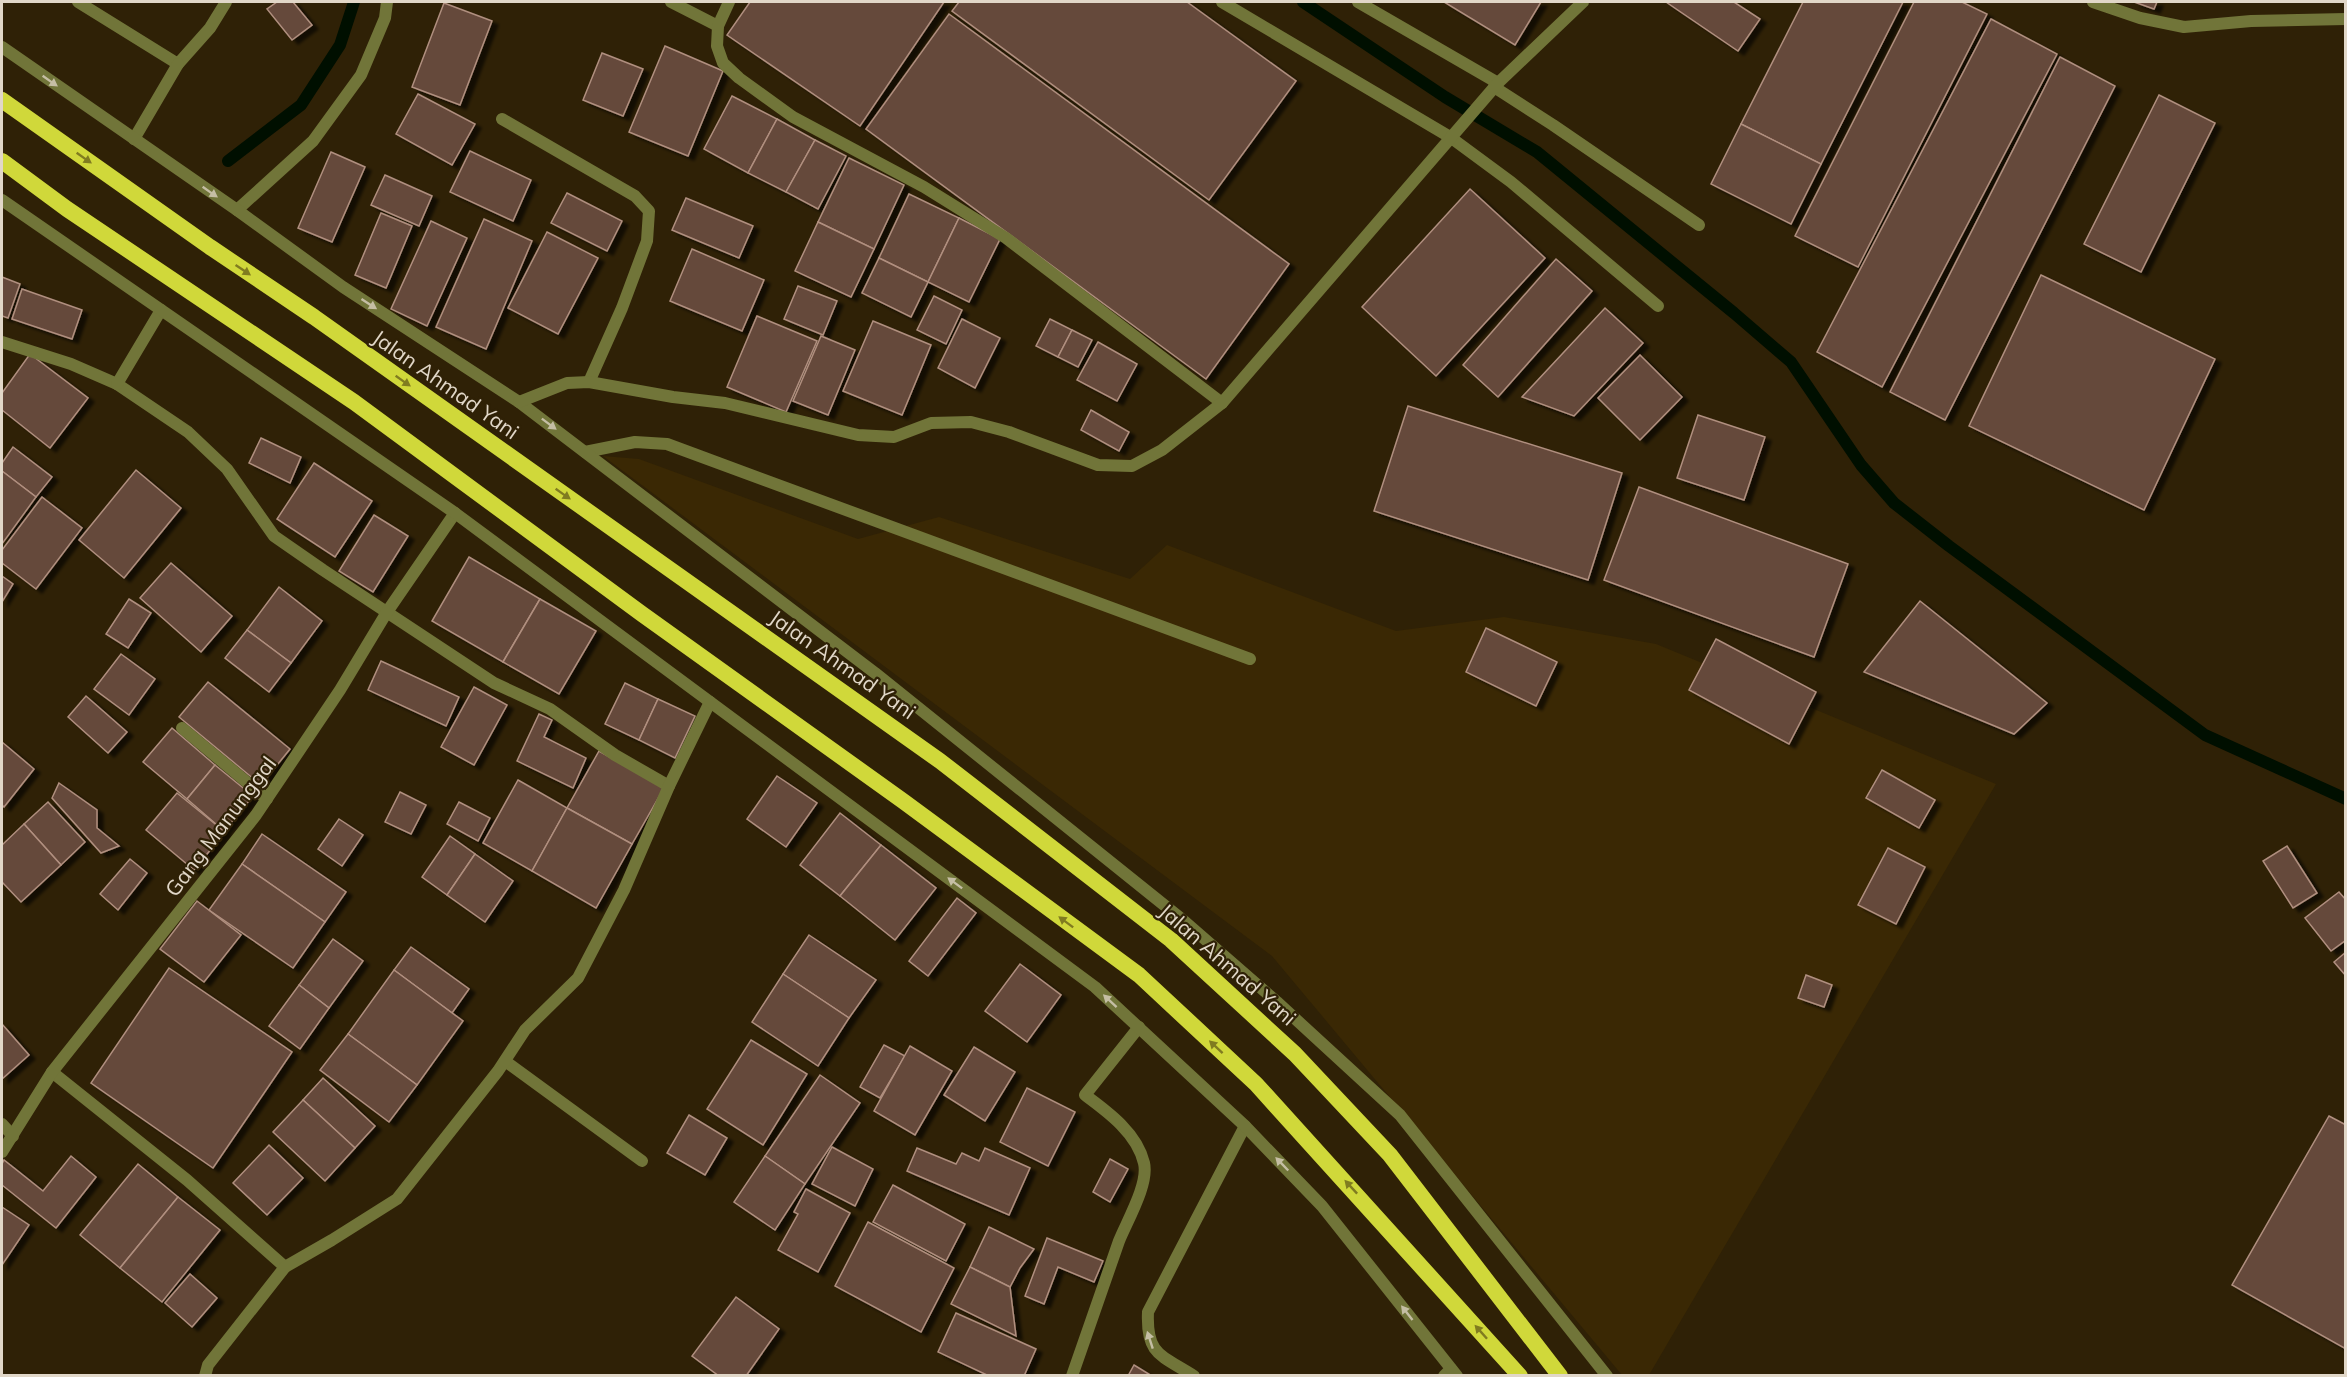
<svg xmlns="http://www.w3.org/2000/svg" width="2347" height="1377" viewBox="0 0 2347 1377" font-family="Mulish,sans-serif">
<defs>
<filter id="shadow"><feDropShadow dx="6" dy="4" stdDeviation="1.5" flood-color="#0009"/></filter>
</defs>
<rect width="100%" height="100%" fill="#2f2106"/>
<polygon fill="#3a2804" points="603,456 639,459 858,539 939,517 1130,579 1167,545 1396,631 1504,617 1656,644 1996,784 1649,1375 1622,1375 1272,956"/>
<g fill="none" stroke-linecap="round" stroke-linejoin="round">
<g stroke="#000f00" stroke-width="12">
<polyline points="1303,2 1445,97 1537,152 1734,313 1791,362 1861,465 1894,503 1949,546 2205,735 2346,799"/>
<polyline points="228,161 301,105 340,45 354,2"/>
</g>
</g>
<g fill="#65483a" stroke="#b08f7f" stroke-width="1.5" filter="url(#shadow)">
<polygon points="277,2 293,2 312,25 292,40 267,9"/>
<polygon points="750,2 944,2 860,126 727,35"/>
<polygon points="959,2 1187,2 1296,81 1209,200 952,11"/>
<polygon points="1444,2 1541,2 1515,45"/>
<polygon points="1666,2 1734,2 1760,19 1738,51"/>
<polygon points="1803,2 1903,2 1821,164 1741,124"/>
<polygon points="1914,2 1962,2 1987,14 1858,267 1795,236"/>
<polygon points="2134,2 2157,2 2154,9"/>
<polygon points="444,3 492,21 460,105 412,87"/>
<polygon points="949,14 1289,264 1206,379 866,129"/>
<polygon points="1991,19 2057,54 1882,387 1817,352"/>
<polygon points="665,46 723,71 688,156 629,132"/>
<polygon points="602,53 643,69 623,116 583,100"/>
<polygon points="2060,57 2115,86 1945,420 1890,392"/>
<polygon points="418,94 475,124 452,165 396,134"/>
<polygon points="2159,95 2215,123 2141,272 2084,244"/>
<polygon points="732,96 777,119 748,173 704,149"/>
<polygon points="777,119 815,140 786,192 748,173"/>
<polygon points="1741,124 1821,164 1791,224 1711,184"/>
<polygon points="815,140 846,156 818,209 786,192"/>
<polygon points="470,151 531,180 513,221 450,192"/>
<polygon points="331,152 365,167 332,242 298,228"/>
<polygon points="849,158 904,185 874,249 818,222"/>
<polygon points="385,175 432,196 419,226 371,205"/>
<polygon points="1470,189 1545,258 1436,376 1362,307"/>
<polygon points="567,193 622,221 607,251 551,223"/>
<polygon points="909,194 959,218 928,282 879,258"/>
<polygon points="686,198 753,226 739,258 672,230"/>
<polygon points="381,213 412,226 386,288 355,275"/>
<polygon points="959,218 1000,239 969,302 928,282"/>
<polygon points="484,219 532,241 486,349 436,327"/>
<polygon points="431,221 467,238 427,326 391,309"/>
<polygon points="818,222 874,249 851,297 795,271"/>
<polygon points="547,232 598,258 558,334 508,308"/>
<polygon points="692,249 764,280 742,331 670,301"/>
<polygon points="879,258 928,282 911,317 862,293"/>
<polygon points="1556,259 1592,291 1498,397 1463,365"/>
<polygon points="2041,275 2215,359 2144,510 1969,426"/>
<polygon points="2,277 20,284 8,318 2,316"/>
<polygon points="798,286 837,301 823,335 784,319"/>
<polygon points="22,289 82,310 72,339 12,319"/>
<polygon points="934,296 962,310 946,344 917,330"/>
<polygon points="1605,308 1643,343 1574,416 1522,397"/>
<polygon points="757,316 817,341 786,412 727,387"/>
<polygon points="962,319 1000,338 975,388 938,368"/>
<polygon points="1050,319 1072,330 1058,357 1036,346"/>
<polygon points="873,321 931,345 902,415 843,391"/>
<polygon points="1072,330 1092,340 1078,367 1058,357"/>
<polygon points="821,336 855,350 828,415 793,401"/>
<polygon points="1098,342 1137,364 1117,401 1077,380"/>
<polygon points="30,354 88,398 50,448 2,410 2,393"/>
<polygon points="1640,355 1682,397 1640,440 1598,398"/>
<polygon points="1408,406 1622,473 1588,580 1374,511"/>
<polygon points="1091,410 1129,432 1119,451 1081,430"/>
<polygon points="1698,415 1765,437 1744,500 1677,478"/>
<polygon points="261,438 301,457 290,483 249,463"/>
<polygon points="13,447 52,477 36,497 2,471 2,463"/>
<polygon points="314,463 372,501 335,557 277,519"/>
<polygon points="136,470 181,508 124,578 79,540"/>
<polygon points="2,471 36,497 2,544"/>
<polygon points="1639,487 1848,564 1814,657 1604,580"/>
<polygon points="42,497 82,528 36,589 2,563 2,550"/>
<polygon points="374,515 408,536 373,592 339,571"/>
<polygon points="469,557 540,599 503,662 432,621"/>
<polygon points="171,563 232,616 201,652 140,598"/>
<polygon points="2,576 13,584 2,602"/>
<polygon points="279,587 322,621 291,663 247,630"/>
<polygon points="129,599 151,613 128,648 106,634"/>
<polygon points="540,599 596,631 559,694 503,662"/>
<polygon points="1920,601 2047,703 2014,734 1864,672"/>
<polygon points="1486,628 1557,662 1536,706 1466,672"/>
<polygon points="247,630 291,663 269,692 225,658"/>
<polygon points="1716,639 1816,692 1789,744 1689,690"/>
<polygon points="121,654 155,679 129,715 94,689"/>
<polygon points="381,661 459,697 446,726 368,690"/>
<polygon points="208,682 290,749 261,785 179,717"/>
<polygon points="625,683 658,699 639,740 605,724"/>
<polygon points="474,687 507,705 474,765 441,747"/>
<polygon points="86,696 127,732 108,753 68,717"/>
<polygon points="658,699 695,716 675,758 639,740"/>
<polygon points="539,714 552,720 544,737 586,758 573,788 517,761"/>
<polygon points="172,728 215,765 187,799 143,762"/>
<polygon points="2,742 34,769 4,807 2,805"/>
<polygon points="599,751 664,788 632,844 567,808"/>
<polygon points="215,765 253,796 224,831 187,799"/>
<polygon points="1882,770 1935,800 1919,828 1866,798"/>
<polygon points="777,776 817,803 786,847 747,819"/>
<polygon points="518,780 567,808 532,871 483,843"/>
<polygon points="59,783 97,810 97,828 119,846 101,853 52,798"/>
<polygon points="400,792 426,805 411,834 385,822"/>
<polygon points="177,793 225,832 194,870 146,830"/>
<polygon points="48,802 85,842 61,865 24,824"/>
<polygon points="459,802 490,818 478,841 447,824"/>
<polygon points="567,808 632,844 596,908 532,871"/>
<polygon points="840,813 881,845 840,896 800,865"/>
<polygon points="339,819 363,835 342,866 318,849"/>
<polygon points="24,824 61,865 21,902 2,882 2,845"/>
<polygon points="262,834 346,892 325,922 242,864"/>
<polygon points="450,836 475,854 447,895 422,877"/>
<polygon points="881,845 936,888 895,940 840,896"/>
<polygon points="2287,846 2317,893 2293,908 2263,861"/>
<polygon points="1888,848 1925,867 1896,924 1858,905"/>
<polygon points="475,854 513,881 485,922 447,895"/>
<polygon points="130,859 147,873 118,910 100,894"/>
<polygon points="242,864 325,922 293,968 209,910"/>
<polygon points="2339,892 2346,900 2346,940 2331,951 2305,918"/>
<polygon points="957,898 976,913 928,976 909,961"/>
<polygon points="197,901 241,935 204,982 160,949"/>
<polygon points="809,935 876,980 849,1018 783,974"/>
<polygon points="333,939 363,961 329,1008 299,985"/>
<polygon points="411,947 469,989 452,1013 394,970"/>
<polygon points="2346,952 2346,976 2334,962"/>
<polygon points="1020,964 1061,995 1027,1042 985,1011"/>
<polygon points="169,968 292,1052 213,1168 91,1083"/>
<polygon points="394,970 463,1021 417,1085 348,1034"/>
<polygon points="783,974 849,1018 818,1066 752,1022"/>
<polygon points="1806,975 1832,985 1824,1007 1798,998"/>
<polygon points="299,985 329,1008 300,1049 269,1026"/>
<polygon points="2,1024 29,1055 2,1079"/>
<polygon points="348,1034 417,1085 389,1122 320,1070"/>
<polygon points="751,1040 807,1074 763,1145 707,1109"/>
<polygon points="884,1045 905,1056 880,1098 860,1087"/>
<polygon points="910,1046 952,1071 915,1135 874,1111"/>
<polygon points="974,1047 1015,1072 985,1121 944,1095"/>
<polygon points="820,1075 860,1103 805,1184 765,1156"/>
<polygon points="323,1078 375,1126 355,1148 303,1100"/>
<polygon points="1027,1088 1075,1112 1048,1166 1000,1142"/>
<polygon points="303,1100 355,1148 325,1181 273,1132"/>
<polygon points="689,1115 727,1138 705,1175 667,1153"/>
<polygon points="2329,1116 2346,1125 2346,1349 2232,1285"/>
<polygon points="269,1145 303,1178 267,1215 233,1183"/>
<polygon points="832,1147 873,1169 855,1206 812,1184"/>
<polygon points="917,1148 956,1164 962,1153 979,1161 985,1148 1030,1168 1009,1215 907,1171"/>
<polygon points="71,1156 96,1177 56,1228 2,1185 2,1164 4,1160 43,1191"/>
<polygon points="765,1156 805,1184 775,1230 734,1202"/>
<polygon points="1110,1159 1128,1169 1110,1202 1093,1192"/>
<polygon points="138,1164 178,1197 120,1268 80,1235"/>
<polygon points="893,1185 965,1224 946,1261 873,1222"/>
<polygon points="806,1189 850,1213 818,1272 778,1250 798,1214 794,1212"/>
<polygon points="178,1197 220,1230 162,1302 120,1268"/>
<polygon points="2,1207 29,1225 2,1265"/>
<polygon points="868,1222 954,1268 921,1332 835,1286"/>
<polygon points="989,1227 1034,1249 1020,1268 1010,1287 970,1267"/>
<polygon points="1047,1238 1103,1261 1094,1282 1058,1267 1044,1304 1025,1296"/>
<polygon points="970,1267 1010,1287 1016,1336 951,1304"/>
<polygon points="190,1274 217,1298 192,1327 165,1303"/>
<polygon points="736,1297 779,1329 746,1376 719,1376 692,1356"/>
<polygon points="956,1313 1036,1349 1024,1376 989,1376 938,1352"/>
<polygon points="1134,1365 1152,1376 1128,1376"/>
</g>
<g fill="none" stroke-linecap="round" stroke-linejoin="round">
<g stroke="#717539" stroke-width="12">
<polyline points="78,2 178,64 210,28 226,2"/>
<polyline points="1494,87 1553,125 1699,225"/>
<polyline points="134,139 178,64"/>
<polyline points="585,452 635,442 667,444 1250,659"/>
<polyline points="182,728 267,799"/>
<polyline points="505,1061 642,1161"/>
<path d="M1194,1376c-33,-21 -48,-21 -46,-64l97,-186"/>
<polyline points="1444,1376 1451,1369"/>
</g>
<g stroke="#717539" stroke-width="12">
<polyline points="671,2 718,26"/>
<polyline points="729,2 718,26 717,46 723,63 739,78 793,117 924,187 1006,238 1222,403"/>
<polyline points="1222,2 1450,137 1511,182 1658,306"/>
<polyline points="1358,2 1498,83"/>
<polyline points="502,119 635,196 649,211 647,241 622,308 589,382"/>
<polyline points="237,210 313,141 361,75 385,18 387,2"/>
<polyline points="2,342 71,364 117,384 188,432 227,469 274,536 323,570 494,683 550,709 615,755 669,786"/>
<polyline points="117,384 161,310"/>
<polyline points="52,1072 187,1180 285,1267"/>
<polyline points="2,1124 13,1136"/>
<polyline points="2,1152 52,1072 256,815 340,690 387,612 455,513"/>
<polyline points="205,1376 208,1365 285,1267 332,1240 397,1199 498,1071 525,1030 578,978 624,890 669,786 710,702"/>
<path d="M1072,1376c16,-45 31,-90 47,-135 8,-20 30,-57 25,-78 -7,-30 -36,-51 -59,-68l54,-68"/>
</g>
<g stroke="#717539" stroke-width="12">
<polyline points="2093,2 2140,18 2184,27 2251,21 2346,19"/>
<polyline points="2,47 237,210 343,287 519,402 875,673 1184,921 1277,1002 1400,1115 1607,1376"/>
<polyline points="2,200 455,513 1095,987 1245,1126 1322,1206 1457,1376"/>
<polyline points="519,402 567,383 589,382 673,397 725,403 858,435 894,437 931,423 971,422 1009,432 1098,465 1132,466 1162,450 1222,403 1498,83 1583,2"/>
</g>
<g stroke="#d0d83a" stroke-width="16">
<polyline points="2,100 210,247 314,317 940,761 1171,940 1295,1054 1390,1155 1560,1376"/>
<polyline points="2,161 67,209 354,402 642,614 903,801 1139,975 1256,1084 1520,1376"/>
</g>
</g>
<defs><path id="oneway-solid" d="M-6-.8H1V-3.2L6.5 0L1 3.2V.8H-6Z" transform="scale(1.5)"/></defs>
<g fill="#c5bea4">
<use href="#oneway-solid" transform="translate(50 81) rotate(35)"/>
<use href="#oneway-solid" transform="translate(210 192) rotate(35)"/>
<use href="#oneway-solid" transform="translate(369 304) rotate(33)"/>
<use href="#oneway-solid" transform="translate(549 424) rotate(37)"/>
<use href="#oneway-solid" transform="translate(955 883) rotate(-143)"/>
<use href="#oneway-solid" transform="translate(1110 1001) rotate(-137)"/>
<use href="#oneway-solid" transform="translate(1282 1164) rotate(-134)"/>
<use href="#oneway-solid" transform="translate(1407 1313) rotate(-128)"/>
<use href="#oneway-solid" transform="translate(1150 1340) rotate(-108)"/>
</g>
<g fill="#807c20">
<use href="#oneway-solid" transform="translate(84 158) rotate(35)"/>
<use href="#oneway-solid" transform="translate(243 270) rotate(34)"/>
<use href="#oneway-solid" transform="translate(403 381) rotate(35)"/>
<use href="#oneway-solid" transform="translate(563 494) rotate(35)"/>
<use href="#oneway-solid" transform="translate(1066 922) rotate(-143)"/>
<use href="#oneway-solid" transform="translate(1216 1047) rotate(-137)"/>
<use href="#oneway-solid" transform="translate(1351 1187) rotate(-133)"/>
<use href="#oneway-solid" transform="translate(1481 1332) rotate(-132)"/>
</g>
<g text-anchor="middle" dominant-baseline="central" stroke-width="4.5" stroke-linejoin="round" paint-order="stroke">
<g font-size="21" fill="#e1d7c8" stroke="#2f2106">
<text transform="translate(446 384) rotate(35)">Jalan Ahmad Yani</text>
<text transform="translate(843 664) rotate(35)">Jalan Ahmad Yani</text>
<text transform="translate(220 826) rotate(-53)">Gang Manunggal</text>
<text transform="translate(1228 964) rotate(41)">Jalan Ahmad Yani</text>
</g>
</g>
<rect width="2347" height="1377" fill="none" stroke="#e1d7c8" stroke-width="6"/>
</svg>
